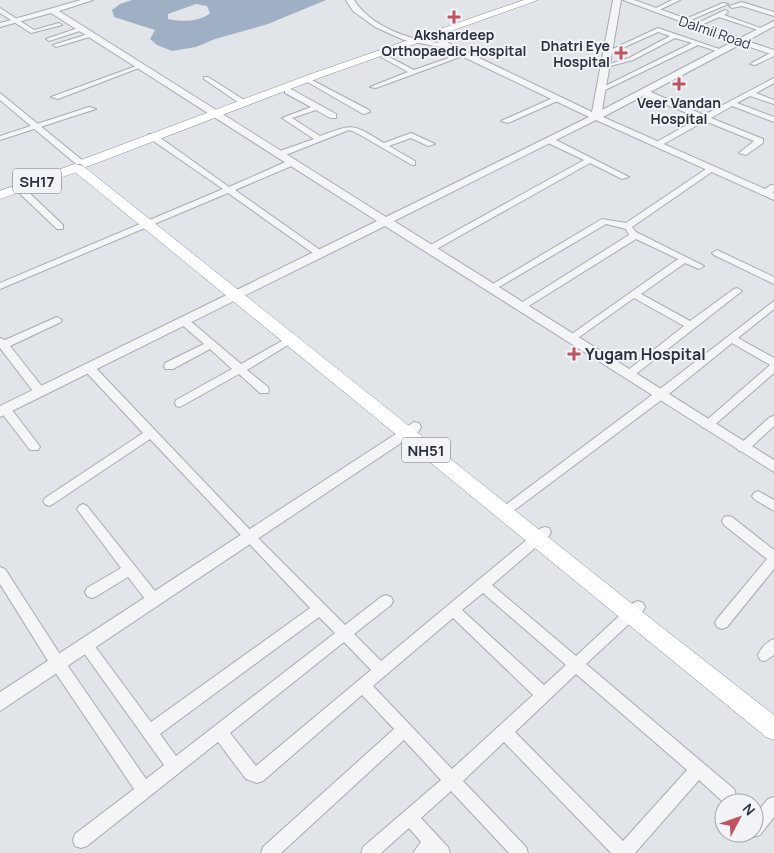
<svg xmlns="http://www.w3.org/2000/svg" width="774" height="853" viewBox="0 0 774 853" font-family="Manrope,sans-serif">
<rect width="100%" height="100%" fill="#e1e4e8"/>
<path fill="#a0b0c4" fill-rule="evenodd" d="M132,0h194l-58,24 -53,15 -19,8 -24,4 -15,-6 -7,-6 5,-9 -41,-13 -2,-7 8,-6zM196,4l11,2 3,7c-9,9 -30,9 -42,6v-5z"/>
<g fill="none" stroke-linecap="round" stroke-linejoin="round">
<defs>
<g id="minor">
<polygon points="672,0 680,0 657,11 652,10"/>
<polygon points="742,2 774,12 774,16 742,6 732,8 729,6"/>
<polygon points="723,3 728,4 686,22 681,21"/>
<polygon points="0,8 34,30 59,23 62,25 31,33 0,13"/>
<polygon points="725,10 728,12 724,15 766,30 761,31 719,17 699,26 694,25"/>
<polygon points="81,27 83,28 83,30 49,41 46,39"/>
<polygon points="658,28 725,51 722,53 698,45 603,91 599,91 599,89 692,43 675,38 633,60 603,68 603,66 629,58 670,36 658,32 609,54 604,53"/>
<polygon points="91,33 94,35 93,36 56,47 53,45"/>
<polygon points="774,51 774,56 755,65 750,64"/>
<polygon points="463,53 468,54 376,88 370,87 408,72 381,57 381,55 385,55 414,70"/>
<polygon points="139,65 144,66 58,99 51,97"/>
<polygon points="204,77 208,77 249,103 242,105 204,79"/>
<polygon points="306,77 369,110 370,112 363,114 304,80 303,79"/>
<polygon points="774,78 774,83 756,93 774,100 774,104 750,96 737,103 774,117 774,122 732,106 711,118 763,139 763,143 746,155 739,153 754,141 705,121 660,146 653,144 699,118 640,94 640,90 646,90 704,115"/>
<path d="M285,89h6l45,25v4h-6l-14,-8 -24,8 28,18c35,-13 32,-12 64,7l27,-10 24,11 -7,2 -17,-8 -22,8 26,15v4h-3l-57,-33 -6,-2 -66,26h-6v-4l37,-13 -32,-21 29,-11 -26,-14z"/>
<polygon points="555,97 562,99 508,123 501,121"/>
<polygon points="89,107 96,109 0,140 0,136"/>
<polygon points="149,134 155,134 229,187 290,160 296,160 296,164 235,190 323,252 323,256 317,256 228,193 0,289 0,283 223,189 149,138"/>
<polygon points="546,138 552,138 629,177 622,179 590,163 433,251 427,251 427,247 584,160 546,142"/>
<polygon points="709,167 716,169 632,227 636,232 704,266 699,269 685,263 641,294 690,321 734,289 737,288 742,291 632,377 624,377 623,374 684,326 634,298 575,340 567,340 566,338 678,259 636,239 524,309 518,309 516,307 518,305 629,235 626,229 606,224 494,290 491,291 486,288 602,219 626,223"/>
<polygon points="771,185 774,185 774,191 768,195 762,195 762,191"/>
<polygon points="16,186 22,186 63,225 63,229 57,229 16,190"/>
<polygon points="717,250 774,277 774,284 714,255 712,253"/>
<polygon points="774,301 774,309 738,338 774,358 774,373 711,428 703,428 701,425 770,365 732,343 664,398 516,509 512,511 508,509 506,506 508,503 656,392"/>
<polygon points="57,317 62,320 61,322 10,346 44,389 45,392 44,395 36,395 0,348 0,338 5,340"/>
<polygon points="184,318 188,319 241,364 287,338 291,337 296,340 247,370 268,387 269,390 268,393 260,393 239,374 180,407 176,406 175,403 176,400 232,369 210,349 173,369 165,369 164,366 165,363 204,344 180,323 179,321"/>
<path d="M89,364l4,1 160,168 92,92 36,-28 5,-2 5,2 2,4 -2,4 -37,29 27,27 160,-133 4,-1 4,1 2,4 -2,4 -57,49 84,71 57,-53 5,-2 5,2 2,4 -2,4 -57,53 148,125 2,6 -2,6 -6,2 -6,-2 -23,-21 -64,73h-24l-107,-111 -41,39 63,66 2,6h-19l-58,-62 -30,27 27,29 2,6h-37l8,-11 -12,-14 -28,25h-20l2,-6 78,-67 -37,-40 -123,113h-20l2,-6 131,-118 -32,-34 -99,86 -6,2 -11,-4 -28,-37 -131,104 -6,2 -6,-2 -2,-6 2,-6 59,-45 -81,-120 -53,-85v-17l5,2 58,90 83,120 18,-14 -83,-116 -2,-4 2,-4 5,-2 5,2 60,81 159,-114 -160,-169 -97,65 -4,2 -4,-2 -2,-3 2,-3 98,-65 -58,-62 -1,-3zM483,593l83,72 -22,20 -82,-75zM319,617l16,16 -159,123 -16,-22zM453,618l80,77 -81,74 -79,-83zM344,642l27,28 -115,96 -26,-33zM576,674l111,96 -64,71 -108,-109z"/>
<polygon points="5,405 9,406 38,444 40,447 38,450 30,450 1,412 0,408"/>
<polygon points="774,416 774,426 747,451 739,451 737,448 739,445 770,417"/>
<polygon points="758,491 774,500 774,511 754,499 752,496 754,493"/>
<polygon points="83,504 87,506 159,596 161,600 159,604 154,606 149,604 128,577 97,596 92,598 87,596 85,592 87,588 121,568 79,512 77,509 79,506"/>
<polygon points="728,516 732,517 774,550 774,569 727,627 722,629 717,627 715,623 717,619 767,559 724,525 722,521 724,517"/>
<path d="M774,639v16l-9,6 -5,-1 -2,-5c3,-7 9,-14 16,-16z"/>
<polygon points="774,797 774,817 760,835 754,837 748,835 748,833 754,833 754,816 768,799"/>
</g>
<g id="tertiary">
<path d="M81,0h12l-34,11 327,206 203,-100 -144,-69 -41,-8 -29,-13 -22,-16 -7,-11h8c16,26 55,40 85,43l-10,-9 7,-2 14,12 142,68 21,-112h8l-19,110 132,-69 -111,-41h11l106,38 34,-17v5l-27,15 27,9v5l-33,-11 -138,73 171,76v7l-178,-80 -202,101 380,239v12l-389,-246 -385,191v-11l377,-185 -326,-208 -51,14v-4z"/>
<polygon points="0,93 82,160 82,164 76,164 0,100"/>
<polygon points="414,422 419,423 421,427 419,431 0,711 0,692"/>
</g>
<polygon id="primary" points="75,164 79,165 81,168 79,171 0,199 0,191"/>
<g id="trunk">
<polygon points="524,0 538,0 319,78 89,166 85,167 79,163 81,160 311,74"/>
<polygon points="79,165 83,166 636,607 774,715 774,740 766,737 75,172 73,169"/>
</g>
</defs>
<use href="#minor" stroke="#a7abb2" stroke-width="2"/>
<use href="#tertiary" stroke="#a7abb2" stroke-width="2"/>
<use href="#primary" stroke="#a2a8b3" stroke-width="1"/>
<use href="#trunk" stroke="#8a919d" stroke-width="1"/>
<use href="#minor" fill="#f3f5f7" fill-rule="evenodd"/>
<use href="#tertiary" fill="#f3f5f7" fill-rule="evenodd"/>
<use href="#primary" fill="#fff" fill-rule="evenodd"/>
<use href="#trunk" fill="#fff" fill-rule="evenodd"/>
</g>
<g fill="#bf5460" stroke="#f1f3f6" stroke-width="2">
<path d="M451.5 9.5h5v5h5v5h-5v5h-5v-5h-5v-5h5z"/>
<path d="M618.5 45.5h5v5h5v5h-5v5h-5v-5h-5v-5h5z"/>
<path d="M676.5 76.5h5v5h5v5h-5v5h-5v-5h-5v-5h5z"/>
<path d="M571.5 346.5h5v5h5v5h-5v5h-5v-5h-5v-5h5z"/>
</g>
<g text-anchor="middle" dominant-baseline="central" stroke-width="4" stroke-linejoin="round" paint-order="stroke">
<g font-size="14" fill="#2b313e" stroke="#f1f3f6">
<text transform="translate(715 32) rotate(19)">Dalmil Road</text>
</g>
<g font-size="14" font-weight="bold" fill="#2b313e" stroke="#f1f3f6">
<text x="454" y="34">Akshardeep<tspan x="454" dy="16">Orthopaedic Hospital</tspan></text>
<text x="610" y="45" text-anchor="end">Dhatri Eye<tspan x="610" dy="16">Hospital</tspan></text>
<text x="679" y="102">Veer Vandan<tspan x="679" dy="16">Hospital</tspan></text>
</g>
<g fill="#f1f3f6" stroke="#666b75" stroke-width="1">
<rect x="13" y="168.5" width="48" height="25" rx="4"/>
<rect x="402" y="437.5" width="48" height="25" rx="4"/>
</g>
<g font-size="15" font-weight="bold" fill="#2b313e">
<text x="37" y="181">SH17</text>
<text x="426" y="450">NH51</text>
</g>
<g font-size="16" font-weight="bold" fill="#2b313e" stroke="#f1f3f6" text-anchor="start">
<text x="585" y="354">Yugam Hospital</text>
</g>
</g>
<g transform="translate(739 818) rotate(49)"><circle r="24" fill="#f1f3f6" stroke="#a2a5ac"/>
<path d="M0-4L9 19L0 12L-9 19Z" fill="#bf5460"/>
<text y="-8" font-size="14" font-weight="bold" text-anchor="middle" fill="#2b313e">N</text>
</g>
</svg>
